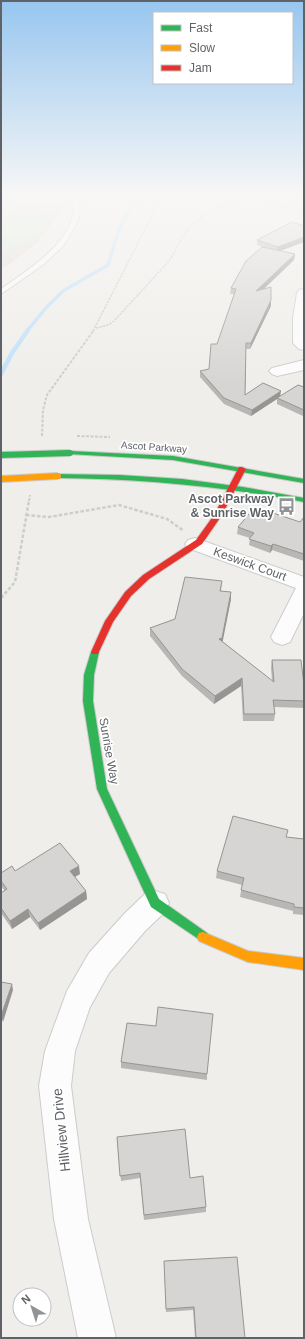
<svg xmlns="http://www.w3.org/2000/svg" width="305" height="1339" viewBox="0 0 305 1339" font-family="Helvetica,sans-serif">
<rect width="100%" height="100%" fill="#efeeea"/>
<polygon fill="#e2e0da" points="1,197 71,197 38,242 10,264 1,268"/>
<g fill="#d8ebd6">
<polygon points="1,197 25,197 29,199 15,209 52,220 37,238 1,250"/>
<polygon points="267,197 304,197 304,214 288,210"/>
</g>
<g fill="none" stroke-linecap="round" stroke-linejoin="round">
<path stroke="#bfe0f9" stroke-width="3.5" d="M27,331l19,-23 17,-17 45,-26c9,-27 11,-49 35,-68"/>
<polyline stroke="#bfe0f9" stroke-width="4.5" points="1,374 12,353 28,330"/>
<defs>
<path id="lane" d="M74,197h6l-1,21 -9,18 -8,11 -18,17 -43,30v-5c25,-18 65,-42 72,-74 2,-6 1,-12 1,-18z"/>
<g id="street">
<polygon points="304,289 304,350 299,349 293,343 293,318 297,293 299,290"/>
<polygon points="304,360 304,370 277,376 272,374 269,371 272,368"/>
<polygon points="195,538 304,577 304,613 290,642 282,645 274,642 271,637 296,588 188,548 185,544 188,540"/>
<polygon points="155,891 165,894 169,903 165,912 145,931 109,973 90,1007 75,1051 71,1086 88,1219 116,1338 78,1338 54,1219 39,1086 45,1051 67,991 89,953 125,913 145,894"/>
</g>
<g id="fast">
<polygon points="70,451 173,456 304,479 304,483 173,460 68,454 68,452"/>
<path d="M55,474l65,1 62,4 61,8 61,11v4c-82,-16 -163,-23 -246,-24h-3z"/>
<polygon points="95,649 99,652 94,675 93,701 107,789 159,899 207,933 209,937 207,941 203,942 151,907 97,789 83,701 84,675 91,652"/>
</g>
<polygon id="slow" points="203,932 248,951 304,958 304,970 248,962 199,941 197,937 199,933"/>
<polygon id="jam" points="239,467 242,467 246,469 222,515 202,544 149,579 131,596 113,622 98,654 92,654 91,652 105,621 125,592 143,575 196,540 214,515"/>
</defs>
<use href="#lane" stroke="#cbcccc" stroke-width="2"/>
<use href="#street" stroke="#cbcccc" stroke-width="2"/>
<use href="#fast" stroke="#cacacb" stroke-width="2"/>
<use href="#slow" stroke="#cacacb" stroke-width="2"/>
<use href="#jam" stroke="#cacacb" stroke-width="2"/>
<g stroke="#cacfcc" stroke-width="1.5" stroke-dasharray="2.5 1" stroke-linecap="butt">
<path d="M96,328l12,-3 6,-4 55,-60c7,-10 11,-22 19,-32 14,-17 54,-34 75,-29 15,3 27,11 41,15"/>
<polyline points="93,331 159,202 165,197"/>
</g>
<g stroke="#cacfcc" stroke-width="2" stroke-dasharray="3 1.5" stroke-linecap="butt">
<polyline points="42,436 43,410 47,395 94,330"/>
<polyline points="77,436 110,437"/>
<polyline points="29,501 30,495"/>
</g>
<g stroke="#cacfcc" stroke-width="2.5" stroke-dasharray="3.5 2" stroke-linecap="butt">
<polyline points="26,515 49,517 119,505 167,519 184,531"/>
<polyline points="1,598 15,582 29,500"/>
</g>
<use href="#lane" fill="#fdfcfc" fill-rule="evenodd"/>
<use href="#street" fill="#fdfcfc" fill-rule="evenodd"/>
<use href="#fast" fill="#30b455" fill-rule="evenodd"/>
<use href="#slow" fill="#ff9f0a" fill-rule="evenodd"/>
<use href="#jam" fill="#e5322d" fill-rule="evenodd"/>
<defs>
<polyline id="fast-bridge" points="1,455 70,453"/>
<polyline id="slow-bridge" points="1,479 58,476"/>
</defs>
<use href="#fast-bridge" stroke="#cacacb" stroke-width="8" stroke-linecap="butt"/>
<use href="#slow-bridge" stroke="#cacacb" stroke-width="8" stroke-linecap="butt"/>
<use href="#fast-bridge" stroke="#30b455" stroke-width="6"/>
<use href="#slow-bridge" stroke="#ff9f0a" stroke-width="6"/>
</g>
<g fill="#b8b7b5">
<polygon points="304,226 304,242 280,251 295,254 294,260 264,289 271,300 271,306 250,349 246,349 245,395 281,396 304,387 304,416 303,416 277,404 277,399 251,416 224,404 200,377 200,371 209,369 234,294 230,294 231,288 263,247 257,245 257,240"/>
<polygon points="304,517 304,561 272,550 270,553 249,545 250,538 237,534 238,527 300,522"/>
<polygon points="222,581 221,591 231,599 222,641 272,681 271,667 272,660 304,685 304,708 274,707 275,714 274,721 243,721 241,686 214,704 182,676 150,636 150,628 175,619"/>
<polygon points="287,837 304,839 304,915 293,914 293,911 240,897 242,885 216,878 217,871"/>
<polygon points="15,871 80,874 75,877 86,891 87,899 40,930 30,917 12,929 1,913 1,893 5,891 1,886 1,873"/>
<polygon points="121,1062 207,1074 207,1080 121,1068"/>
<polygon points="117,1137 190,1178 206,1207 206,1212 144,1220 140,1178 121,1181"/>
<polygon points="164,1261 245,1338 195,1338 193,1310 166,1312"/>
</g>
<g fill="#969594">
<polygon points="304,237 304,242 277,252 278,247"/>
<polygon points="295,254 294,260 255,297 256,291"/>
<polygon points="271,300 271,306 250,349 251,343"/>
<polygon points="281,391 280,397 277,398 277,399 251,416 252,410"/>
<polygon points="273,544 272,550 270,553 271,546"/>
<polygon points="231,592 231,599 222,645 219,639"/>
<polygon points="242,678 241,686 214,704 215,696"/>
<polygon points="79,866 80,874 71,879 70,871"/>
<polygon points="86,891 87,899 40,930 38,923"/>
<polygon points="28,909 30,917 12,929 10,921"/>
<polygon points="12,984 13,990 3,1022 1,1016"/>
</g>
<g fill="#d6d5d3" stroke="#969594">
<polygon points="292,222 304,226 304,237 278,247 257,240"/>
<polygon points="262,247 295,254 256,291 271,287 271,300 251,343 246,343 245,395 263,383 281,391 252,410 224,398 200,371 209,369 211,344 217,344 236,289 231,288 246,261"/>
<polygon points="298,385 304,387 304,410 277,398"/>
<polygon points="255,507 300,522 304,517 304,554 273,544 271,546 249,539 254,533 238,527"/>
<polygon points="185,577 222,581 220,591 231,592 222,638 219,639 274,682 272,660 301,660 304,685 304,701 273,700 275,714 244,714 242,678 215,696 182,669 150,628 175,619"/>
<polygon points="233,816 288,830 286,837 304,839 304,908 294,907 294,904 241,890 244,878 217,871"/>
<polygon points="60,843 79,866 70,871 86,891 38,923 28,909 10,921 1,908 1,893 7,889 1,881 1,873 12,866 15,871"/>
<polygon points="1,982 12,984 1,1016"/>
<polygon points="158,1007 213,1014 207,1074 121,1062 127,1023 156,1026"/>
<polygon points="185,1129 190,1178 203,1176 206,1207 144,1215 140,1173 120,1176 117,1137"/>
<polygon points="237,1257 245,1338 196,1338 194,1307 166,1309 164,1261"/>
</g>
<linearGradient id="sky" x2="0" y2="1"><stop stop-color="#97c6ef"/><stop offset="0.51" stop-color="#f8f7f6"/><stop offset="1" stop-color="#f8f7f6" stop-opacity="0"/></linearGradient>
<rect width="305" height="384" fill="url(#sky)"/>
<defs>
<symbol id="bus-bare" viewBox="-9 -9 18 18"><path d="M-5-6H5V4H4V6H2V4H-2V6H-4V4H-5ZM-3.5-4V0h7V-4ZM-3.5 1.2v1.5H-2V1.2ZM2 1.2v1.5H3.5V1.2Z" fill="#919496" stroke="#fff" stroke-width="2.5" paint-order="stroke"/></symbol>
</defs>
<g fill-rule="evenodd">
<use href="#bus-bare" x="274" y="494" width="25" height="25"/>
</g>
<g text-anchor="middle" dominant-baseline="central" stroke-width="3.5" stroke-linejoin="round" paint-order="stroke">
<g font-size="10" fill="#5f6368" stroke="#fff">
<text transform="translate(154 447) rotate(4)">Ascot Parkway</text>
</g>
<g font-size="12" font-weight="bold" fill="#5f6368" stroke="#fff" text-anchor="end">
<text x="274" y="499">Ascot Parkway<tspan x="274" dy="14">&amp; Sunrise Way</tspan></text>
</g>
<g font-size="12" fill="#5f6368" stroke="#fff">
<text transform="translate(250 564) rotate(20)">Keswick Court</text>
<text transform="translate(109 751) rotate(80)">Sunrise Way</text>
</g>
<g font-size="14" fill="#5f6368" stroke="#fff">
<text transform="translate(61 1130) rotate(-96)">Hillview Drive</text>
</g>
</g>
<rect width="305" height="1339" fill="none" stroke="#5f6368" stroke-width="4"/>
<rect x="153" y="12" width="140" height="72" fill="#ffffff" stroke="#bfc1c3"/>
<rect x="161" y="25" width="20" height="6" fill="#30b455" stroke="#bfc1c3"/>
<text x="189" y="32" font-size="12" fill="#5f6368">Fast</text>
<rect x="161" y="45" width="20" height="6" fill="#ff9f0a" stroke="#bfc1c3"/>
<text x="189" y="52" font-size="12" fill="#5f6368">Slow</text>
<rect x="161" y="65" width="20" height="6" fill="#e5322d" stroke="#bfc1c3"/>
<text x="189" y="72" font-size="12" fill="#5f6368">Jam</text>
<g transform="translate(32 1307) rotate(321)"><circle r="19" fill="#ffffff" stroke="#bfc1c3"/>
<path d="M0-3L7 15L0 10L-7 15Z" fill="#919496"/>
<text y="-6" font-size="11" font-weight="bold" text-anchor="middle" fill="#5f6368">N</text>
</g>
</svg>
